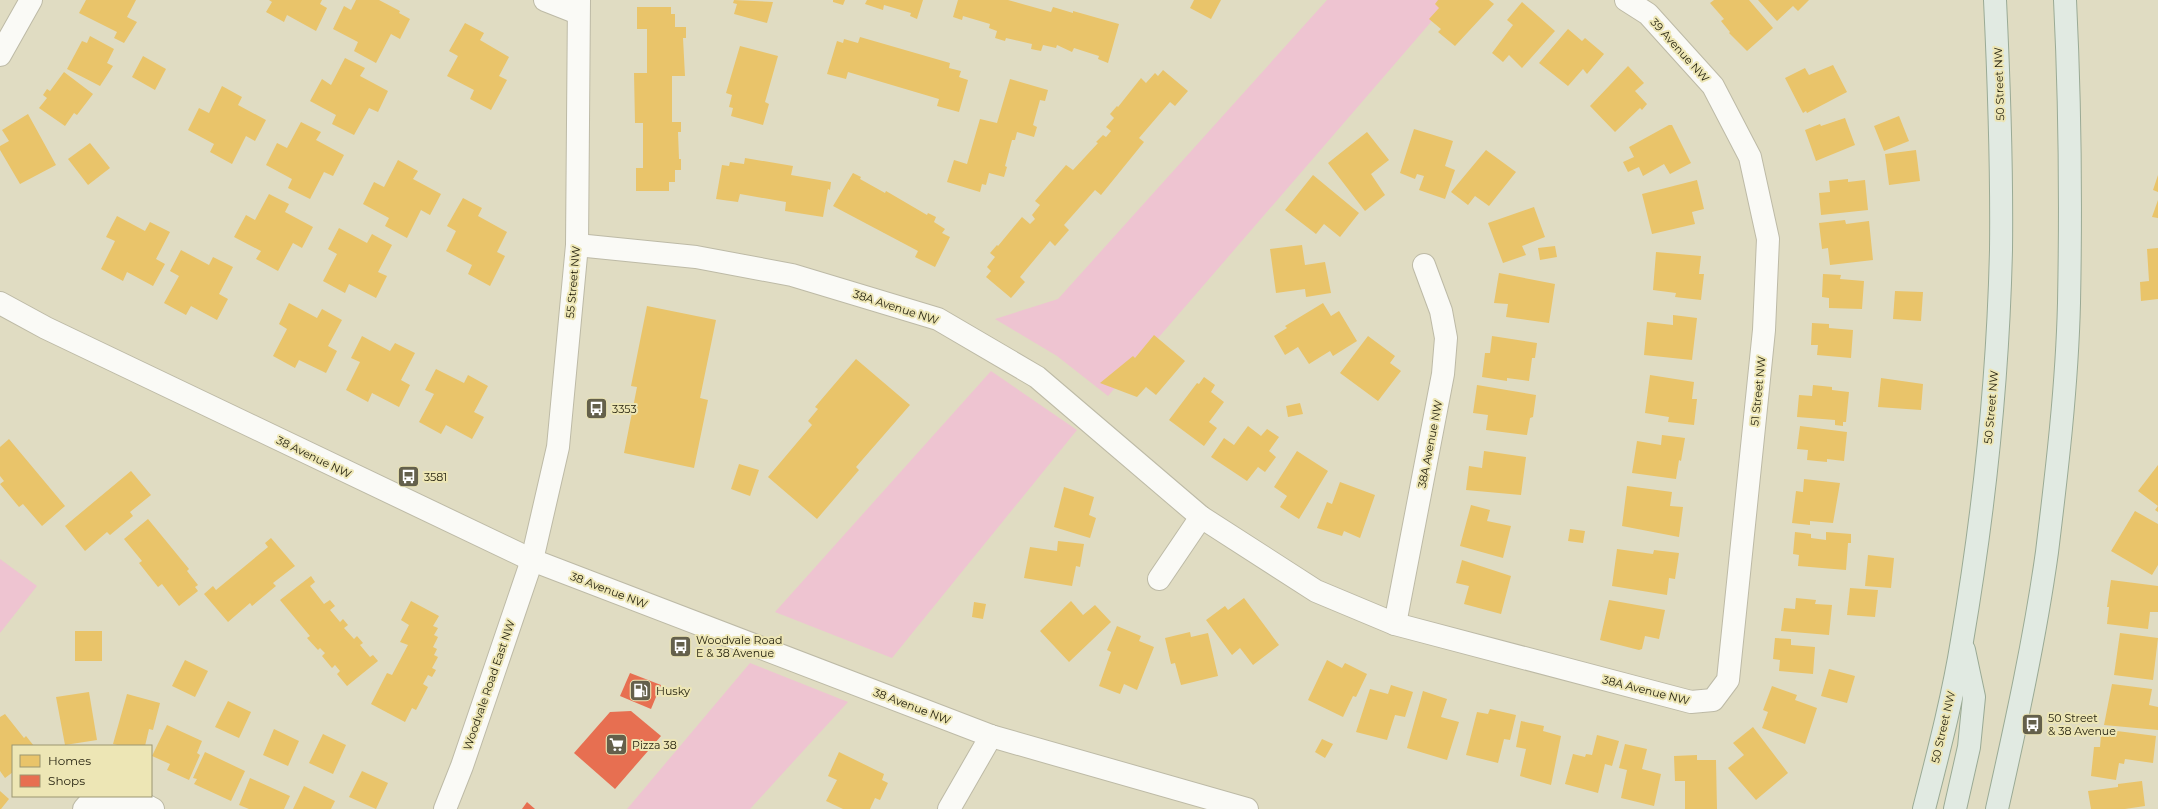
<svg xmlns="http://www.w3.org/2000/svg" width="2158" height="809" viewBox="0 0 2158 809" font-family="Montserrat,sans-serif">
<rect width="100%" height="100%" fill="#e0dcc2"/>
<g fill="#eec4d1">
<polygon points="1327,0 1450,0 1108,396 1057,356 995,319 1058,299"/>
<polygon points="991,371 1077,430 892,658 775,612"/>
<polygon points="0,559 37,586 0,633"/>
<polygon points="750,663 848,702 750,809 627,809"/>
</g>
<g fill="#e9c46a">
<polygon points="86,0 136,0 127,17 137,22 124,43 114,38 117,32 79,13"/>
<polygon points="269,0 322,0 320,4 327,8 316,31 287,15 284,22 266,12 272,2"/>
<polygon points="356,0 379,0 400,11 399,13 410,19 400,39 391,34 376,63 354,51 358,42 333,29 344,6 351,10"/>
<polygon points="734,0 773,2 767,23 734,14 737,4 733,3"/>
<polygon points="833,0 845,0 843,5 833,2"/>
<polygon points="867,0 923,0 917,19 910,16 911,13 884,5 883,10 865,4"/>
<polygon points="958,0 1008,0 1051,12 1053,7 1073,13 1073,11 1119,24 1108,63 1098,59 1099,56 1074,48 1072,52 1057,45 1056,48 1043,45 1041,51 1031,49 1032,44 1006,38 1005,41 995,38 997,31 989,28 990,24 963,16 962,20 953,17"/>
<polygon points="1194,0 1221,0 1211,19 1190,8"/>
<polygon points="1438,0 1489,0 1494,4 1455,46 1438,32 1441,29 1429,19 1439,8 1435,4"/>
<polygon points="1714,0 1749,0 1773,28 1747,51 1729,33 1730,32 1721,21 1724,19 1710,3"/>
<polygon points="1758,0 1809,0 1798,11 1793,6 1777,21"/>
<polygon points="1522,2 1555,31 1522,68 1509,55 1503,62 1492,53 1513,25 1507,20"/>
<polygon points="637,7 671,7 671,14 675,14 675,27 686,27 686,38 683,38 685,76 672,76 672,122 681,122 681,132 678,132 679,159 681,159 681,170 675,170 675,182 669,182 669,191 636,191 636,168 643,168 643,123 635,123 634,73 647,73 647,29 637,29"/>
<polygon points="465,23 484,33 480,40 509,57 499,76 507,80 491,110 470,99 474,90 447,76 458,56 449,51"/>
<polygon points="1568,29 1582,41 1585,38 1604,54 1587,74 1583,69 1568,86 1539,63"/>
<polygon points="90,36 114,49 107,63 113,66 100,86 67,69 82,41 87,43"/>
<polygon points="860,37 950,63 949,68 961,71 959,77 968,80 959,112 937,106 939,99 848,72 846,79 827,74 837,41 843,43 844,39 858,43"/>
<polygon points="740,46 778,56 765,102 769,104 763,125 731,116 733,108 729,107 732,95 726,93"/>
<polygon points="143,56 166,69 155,90 132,77"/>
<polygon points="345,58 365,68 360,76 388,91 378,112 369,108 354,135 332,124 336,115 310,101 322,79 331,85"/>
<polygon points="1833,65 1847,92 1807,113 1806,111 1803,113 1785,78 1805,68 1809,75"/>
<polygon points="1628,66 1644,83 1635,91 1647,104 1642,110 1640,108 1615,132 1590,106"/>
<polygon points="1163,70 1188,91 1175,106 1170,102 1139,138 1144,142 1101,195 1095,190 1064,225 1069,230 1055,246 1050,241 1020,277 1025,282 1011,298 986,277 991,271 987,267 995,257 990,253 997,245 998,246 1022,217 1030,224 1035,219 1032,215 1040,205 1035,201 1066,165 1073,170 1098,143 1096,142 1103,135 1106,137 1111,131 1106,127 1114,118 1110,114 1117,106 1118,107 1141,78 1146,83 1155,73 1158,76"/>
<polygon points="64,72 93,94 77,115 74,113 65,126 39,108 47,98 43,95 47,89 50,91"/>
<polygon points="1010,79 1048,90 1045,101 1040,100 1033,125 1037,127 1034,137 1017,132 1015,140 1012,140 1005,166 1007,167 1004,177 989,173 986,185 982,184 980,192 947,182 954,160 967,164 980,119 997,123"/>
<polygon points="222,86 242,97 238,105 266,120 255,141 246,136 232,164 210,152 214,144 188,130 199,108 209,113"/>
<polygon points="28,114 56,165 20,184 0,150 0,146 9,141 2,130"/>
<polygon points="1899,116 1909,141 1884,151 1874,126"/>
<polygon points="1845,118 1855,145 1816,161 1805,130 1820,124 1821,126"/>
<polygon points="301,122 321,132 316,140 344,155 333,176 324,172 310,199 288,188 292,179 266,165 277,143 287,148"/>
<polygon points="1669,125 1672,125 1691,163 1670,174 1664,164 1643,176 1639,167 1628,172 1623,162 1634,157 1629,147"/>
<polygon points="1414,129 1453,141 1445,166 1455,170 1445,199 1419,190 1424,176 1417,174 1415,179 1400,173"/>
<polygon points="1367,132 1389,160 1371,174 1385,195 1365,211 1328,163"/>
<polygon points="90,143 110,168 88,185 68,159"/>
<polygon points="1486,150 1516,172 1489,206 1475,196 1468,205 1451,192"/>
<polygon points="1916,150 1920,181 1889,185 1885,154"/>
<polygon points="745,158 793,166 791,175 831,182 830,190 828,189 823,217 785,211 786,202 740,194 738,202 716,199 722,165 729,166 730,162 744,164"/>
<polygon points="398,160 418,171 413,179 441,194 430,215 421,210 407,238 385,226 389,218 363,204 374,182 384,187"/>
<polygon points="853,173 861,177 860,179 885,193 886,191 927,215 928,213 936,217 934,222 945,229 942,233 950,237 935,267 915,257 918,251 833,206"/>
<polygon points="1313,175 1359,213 1340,237 1324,224 1316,234 1285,210"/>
<polygon points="2158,175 2158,192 2153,190"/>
<polygon points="1848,179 1848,182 1865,180 1868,210 1821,215 1819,193 1830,192 1829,181"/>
<polygon points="1697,180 1704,209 1692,212 1695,224 1652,234 1642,194"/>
<polygon points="269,194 289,204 285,212 313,227 302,248 293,243 278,271 256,259 261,251 234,237 246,215 255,220"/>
<polygon points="463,198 482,208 478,216 507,232 497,252 505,256 490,286 468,274 472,265 446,251 456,231 447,226"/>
<polygon points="2158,200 2158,218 2152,217"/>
<polygon points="1534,207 1545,237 1522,246 1526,255 1503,263 1488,223"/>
<polygon points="117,216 145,231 150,222 170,232 156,259 165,264 153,286 127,272 123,281 101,269 115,241 106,237"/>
<polygon points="1845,220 1846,224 1869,221 1873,260 1830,265 1828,248 1822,249 1819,223"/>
<polygon points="339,228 367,243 372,234 392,245 378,272 387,276 376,298 349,284 345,293 323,281 337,254 328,249"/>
<polygon points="1302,245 1305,265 1325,262 1331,293 1306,297 1305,289 1276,293 1270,249"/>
<polygon points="1555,246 1557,257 1540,260 1538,248"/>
<polygon points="2158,248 2158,299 2141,301 2140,282 2149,281 2147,249"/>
<polygon points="181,250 209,265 213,257 233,267 219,294 228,299 217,320 191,306 186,315 164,303 179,276 170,271"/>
<polygon points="1656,252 1701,256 1699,274 1704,274 1701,300 1675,297 1676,293 1653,290"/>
<polygon points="1499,273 1555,284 1549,323 1506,317 1508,304 1494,303"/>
<polygon points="1823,274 1841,275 1840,279 1864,281 1862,309 1829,308 1829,298 1822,297"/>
<polygon points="1895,291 1923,292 1921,321 1893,319"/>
<polygon points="289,303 317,318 322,309 342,320 328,346 337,351 326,373 299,360 295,368 273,356 287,329 279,324"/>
<polygon points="1323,303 1331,316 1339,311 1357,341 1333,356 1330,351 1309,364 1298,347 1285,355 1274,336 1287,328 1285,326"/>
<polygon points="647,306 716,320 700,398 708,400 694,468 624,453 637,387 631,386"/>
<polygon points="1673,315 1697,318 1692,360 1644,355 1647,322 1673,325"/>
<polygon points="1812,323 1829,324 1829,328 1853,330 1851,358 1817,355 1818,345 1811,345"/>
<polygon points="1154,335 1185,361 1156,395 1146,387 1137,397 1100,383 1133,356 1135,358"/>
<polygon points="362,336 390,351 395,343 415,353 401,380 410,385 399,407 372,393 368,402 346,390 360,362 351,358"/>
<polygon points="1368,336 1395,356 1390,363 1401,371 1378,401 1340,373"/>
<polygon points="1492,336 1537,343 1535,358 1532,358 1529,381 1507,378 1507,381 1482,377 1485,353 1490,353"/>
<polygon points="856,359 910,405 856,467 859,470 817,519 768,477 812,425 808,421 818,409 815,407"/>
<polygon points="436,369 464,383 468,375 488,386 474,412 484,417 472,439 446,425 441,434 419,422 434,394 425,390"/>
<polygon points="1650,375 1694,382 1692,399 1697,399 1694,425 1668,422 1669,417 1645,413"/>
<polygon points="1204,377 1215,385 1211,392 1224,402 1209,422 1217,428 1204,446 1169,420 1197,383 1199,384"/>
<polygon points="1881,378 1923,384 1921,410 1878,407"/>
<polygon points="1477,385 1536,395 1533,417 1530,418 1527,435 1486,430 1488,415 1473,413"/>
<polygon points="1813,385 1832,387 1832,390 1849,392 1846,422 1843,422 1843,426 1835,425 1835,420 1797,417 1799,395 1812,396"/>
<polygon points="1300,403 1303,414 1288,417 1286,406"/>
<polygon points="1248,426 1261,436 1267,429 1279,437 1269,451 1276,457 1265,472 1258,467 1247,481 1211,457 1224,438 1234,445"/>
<polygon points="1800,426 1847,432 1844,461 1827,459 1827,462 1807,460 1808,450 1797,449"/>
<polygon points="1662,435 1685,438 1681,461 1679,460 1676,479 1632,473 1637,441 1661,445"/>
<polygon points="9,439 65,506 42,526 23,504 19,507 0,484 4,481 0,476 0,447"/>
<polygon points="1297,451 1328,471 1299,519 1280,507 1287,496 1274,487"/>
<polygon points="1484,451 1526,457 1521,495 1466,490 1469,466 1482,468"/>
<polygon points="739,464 759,470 750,496 731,489"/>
<polygon points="2158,465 2158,512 2155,510 2158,506 2138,491"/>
<polygon points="131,471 151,495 130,512 133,516 110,535 107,532 85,551 65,526"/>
<polygon points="1804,479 1840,483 1833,523 1810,521 1810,525 1792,523 1796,491 1803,492"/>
<polygon points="1340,482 1375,495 1360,538 1344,531 1342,536 1317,528 1327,502 1332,504"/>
<polygon points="1627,486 1672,492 1670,506 1683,507 1679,537 1622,526"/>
<polygon points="1064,487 1094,497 1089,515 1096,518 1090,538 1054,527"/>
<polygon points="1471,505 1490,510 1487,521 1511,526 1503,558 1460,546"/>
<polygon points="2135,511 2158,524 2158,565 2152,575 2111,551"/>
<polygon points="148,519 189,569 187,571 198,585 195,587 198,591 179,606 162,584 158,587 139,563 142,561 124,539"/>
<polygon points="1570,529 1585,531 1583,543 1568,541"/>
<polygon points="1795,532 1811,534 1811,538 1826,540 1826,532 1851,534 1851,543 1848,543 1846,570 1798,566 1799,555 1793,554"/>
<polygon points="271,538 295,566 273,583 276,586 252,606 250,603 228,622 204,594 213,586 216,590 268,547 265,543"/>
<polygon points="1058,541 1084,544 1080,567 1076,566 1072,586 1024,578 1030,547 1057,551"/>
<polygon points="1617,549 1653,554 1654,550 1679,553 1675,579 1669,578 1667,595 1612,586"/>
<polygon points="1868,555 1894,558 1891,588 1865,586"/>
<polygon points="1462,560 1511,576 1501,614 1464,604 1469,586 1456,583"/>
<polygon points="311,576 315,582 310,586 324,604 330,600 335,606 330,610 340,622 343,619 348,625 344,628 354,639 357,636 363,643 360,645 370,657 373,655 378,661 347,686 337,674 340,671 335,665 332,668 322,656 325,653 320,648 318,650 307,638 310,636 280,600"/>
<polygon points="2111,580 2158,586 2158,612 2150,612 2148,629 2107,624 2109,607 2107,607"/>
<polygon points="1850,588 1878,590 1875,617 1847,615"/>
<polygon points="1244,598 1279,645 1253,665 1240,648 1232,655 1206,620 1225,606 1228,610"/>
<polygon points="1796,598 1816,600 1815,604 1832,605 1829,635 1781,631 1784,608 1795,609"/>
<polygon points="1609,600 1665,610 1659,639 1645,636 1642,649 1639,650 1600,640"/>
<polygon points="411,601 439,616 433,626 438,628 434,635 438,637 433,647 437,649 434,655 438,657 432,668 436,670 432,677 428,675 423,684 428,687 416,710 412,708 405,722 371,704 387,673 392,675 408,645 400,642 409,625 401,620"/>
<polygon points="1071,601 1083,615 1095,605 1111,622 1069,662 1040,631"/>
<polygon points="974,602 986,604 983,619 972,617"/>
<polygon points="1117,626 1141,636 1139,641 1154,647 1137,690 1124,684 1120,694 1099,686 1111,652 1107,650"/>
<rect x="75" y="631" width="27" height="30"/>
<polygon points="1190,632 1191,637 1208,633 1218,676 1181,685 1175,663 1171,664 1165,638"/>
<polygon points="2120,633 2158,638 2153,680 2114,675"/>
<polygon points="1775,638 1791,639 1791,645 1815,647 1813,674 1779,671 1780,660 1773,659"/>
<polygon points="185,660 208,671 195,697 172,686"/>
<polygon points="1327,660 1342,668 1345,663 1367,674 1356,697 1353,696 1343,717 1308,700"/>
<polygon points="1829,669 1855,676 1847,703 1821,696"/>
<polygon points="2112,684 2152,689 2149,705 2158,707 2158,730 2104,725"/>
<polygon points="1391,685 1413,692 1405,717 1395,715 1387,740 1356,732 1370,689 1388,694"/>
<polygon points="1772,686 1797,695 1795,700 1817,708 1805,744 1762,728 1768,712 1763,710"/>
<polygon points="1423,691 1447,699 1441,717 1459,722 1447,760 1407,748"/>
<polygon points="89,692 97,740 65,745 56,697"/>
<polygon points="127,694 160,703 153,730 149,729 145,746 122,746 113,744"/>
<polygon points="228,701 251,712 239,738 215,727"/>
<polygon points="1490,709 1516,715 1510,740 1504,739 1498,763 1466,755 1477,712 1488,714"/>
<polygon points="5,714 24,738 26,736 34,746 13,746 13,772 5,778 0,771 0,717"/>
<polygon points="1521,721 1544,726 1543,731 1561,736 1551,785 1520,776 1526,749 1516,747"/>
<polygon points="167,725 202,741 197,753 200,755 189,780 167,770 170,764 152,756"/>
<polygon points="1753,727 1788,773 1756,800 1728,768 1744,755 1733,743"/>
<polygon points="274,729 299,741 288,766 263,755"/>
<polygon points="2117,731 2156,736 2153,763 2125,759 2124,764 2119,763 2116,780 2091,776 2094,747 2100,747 2101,735 2116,737"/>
<polygon points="323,734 346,745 333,774 309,763"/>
<polygon points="1597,735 1619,741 1612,766 1605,764 1598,793 1565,784 1573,754 1585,757 1586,754 1592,755"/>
<polygon points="1322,739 1333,744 1325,758 1315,752"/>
<polygon points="1625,744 1647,749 1642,769 1661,774 1654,806 1621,798 1627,770 1619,768"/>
<polygon points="205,752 245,771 231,801 194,784 197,779 193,778"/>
<polygon points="839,752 884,774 882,780 888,783 880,800 875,798 870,809 843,809 826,801 837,780 828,776"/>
<polygon points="1697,755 1697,760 1716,760 1717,809 1685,809 1685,781 1675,781 1674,756"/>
<polygon points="362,771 388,783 376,809 349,797"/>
<polygon points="250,778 290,796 284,809 249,809 239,805"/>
<polygon points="2142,781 2145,806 2125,809 2091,809 2088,791 2118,787 2118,784"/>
<polygon points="304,786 335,801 331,809 293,809"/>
<polygon points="0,791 9,799 1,809 0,809"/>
</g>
<g fill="#e76f51">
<polygon points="630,673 661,685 651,709 620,696"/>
<polygon points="631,711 661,736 615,789 574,753 610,712"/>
<polygon points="527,802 535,809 522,809"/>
</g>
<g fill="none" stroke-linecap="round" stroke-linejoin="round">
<defs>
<g id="minor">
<polyline points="545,0 578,13"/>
<polyline points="0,55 31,0"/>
<polyline points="577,245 696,257 792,275 938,319 1037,377 1201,517 1316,591 1395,624 1691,702 1713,700 1728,680 1764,330 1768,239 1750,157 1713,86 1648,14 1626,0"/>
<polyline points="0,303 46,328 532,560 991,736 1247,809"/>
<polyline points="1159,579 1201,517"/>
<polyline points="1395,624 1443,374 1446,338 1441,311 1424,265"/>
<polyline points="84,809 91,801 134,799 153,809"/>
<polyline points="445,809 462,766 532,560 558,447 577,245 579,0"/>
<polyline points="949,809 991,736"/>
</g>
<g id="major">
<path d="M1924,809c14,-55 29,-112 38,-168 22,-129 36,-260 39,-391 1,-83 -2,-167 -6,-250"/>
<polyline points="1955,809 1969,747 1974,697 1964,650"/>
<path d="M1997,809c19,-85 38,-171 50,-257 10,-82 20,-166 22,-249 2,-101 1,-202 -4,-303"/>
</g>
</defs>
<use href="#minor" stroke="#bdbaa6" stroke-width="24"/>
<use href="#major" stroke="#9aaa95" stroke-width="24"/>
<use href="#minor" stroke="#fafaf6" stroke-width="22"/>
<use href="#major" stroke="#e1eae2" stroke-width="22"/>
</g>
<defs>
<symbol id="bus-square" viewBox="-11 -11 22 22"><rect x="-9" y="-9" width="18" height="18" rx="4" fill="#64604b" stroke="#ede6b5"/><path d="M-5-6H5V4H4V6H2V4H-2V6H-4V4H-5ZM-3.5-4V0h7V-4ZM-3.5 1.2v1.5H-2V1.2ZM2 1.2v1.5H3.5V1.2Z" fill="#fff"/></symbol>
<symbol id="fuel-square" viewBox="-11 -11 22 22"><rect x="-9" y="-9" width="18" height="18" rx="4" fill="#64604b" stroke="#ede6b5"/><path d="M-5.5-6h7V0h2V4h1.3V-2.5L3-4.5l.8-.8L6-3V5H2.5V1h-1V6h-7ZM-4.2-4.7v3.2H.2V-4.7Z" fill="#fff"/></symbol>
<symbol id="supermarket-square" viewBox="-11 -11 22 22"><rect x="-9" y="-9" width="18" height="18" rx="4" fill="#64604b" stroke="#ede6b5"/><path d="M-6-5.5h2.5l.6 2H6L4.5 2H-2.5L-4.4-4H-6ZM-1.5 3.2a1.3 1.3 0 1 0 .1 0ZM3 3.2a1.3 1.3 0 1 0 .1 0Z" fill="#fff"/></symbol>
</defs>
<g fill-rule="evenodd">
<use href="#bus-square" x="584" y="396" width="25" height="25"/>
<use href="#bus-square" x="396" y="464" width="25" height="25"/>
<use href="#bus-square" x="668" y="634" width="25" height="25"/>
<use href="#fuel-square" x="628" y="678" width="25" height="25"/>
<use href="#bus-square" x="2020" y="712" width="25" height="25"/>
<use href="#supermarket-square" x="604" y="732" width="25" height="25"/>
</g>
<g text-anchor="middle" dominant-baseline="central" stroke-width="4" stroke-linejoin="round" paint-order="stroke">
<g font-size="11" fill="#211e0b" stroke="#ede6b5">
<text transform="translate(1680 50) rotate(48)">39 Avenue NW</text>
<text transform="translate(1999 84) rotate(-92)">50 Street NW</text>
<text transform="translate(573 282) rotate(-85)">55 Street NW</text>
<text transform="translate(896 307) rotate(18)">38A Avenue NW</text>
<text transform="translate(1758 391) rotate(-84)">51 Street NW</text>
<text transform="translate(1991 407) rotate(-85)">50 Street NW</text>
<text transform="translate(1430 444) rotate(-79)">38A Avenue NW</text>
<text transform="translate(314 457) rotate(26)">38 Avenue NW</text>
<text transform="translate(609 590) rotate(21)">38 Avenue NW</text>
<text transform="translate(489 685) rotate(-71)">Woodvale Road East NW</text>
<text transform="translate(1646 690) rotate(14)">38A Avenue NW</text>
<text transform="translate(912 706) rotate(21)">38 Avenue NW</text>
<text transform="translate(1943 727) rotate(-77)">50 Street NW</text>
</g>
<g font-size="11" fill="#211e0b" stroke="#ede6b5" text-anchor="start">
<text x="612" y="409">3353</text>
<text x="424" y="477">3581</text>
<text x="696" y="640">Woodvale Road<tspan x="696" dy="13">E &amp; 38 Avenue</tspan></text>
<text x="656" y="691">Husky</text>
<text x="2048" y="718">50 Street<tspan x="2048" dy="13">&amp; 38 Avenue</tspan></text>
<text x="632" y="745">Pizza 38</text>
</g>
</g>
<rect x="12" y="745" width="140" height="52" fill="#ede6b5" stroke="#9b9671"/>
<rect x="20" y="755" width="20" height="12" fill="#e9c46a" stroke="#9b9671"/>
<text x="48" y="765" font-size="12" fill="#211e0b">Homes</text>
<rect x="20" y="775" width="20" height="12" fill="#e76f51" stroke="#9b9671"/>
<text x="48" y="785" font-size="12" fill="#211e0b">Shops</text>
</svg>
